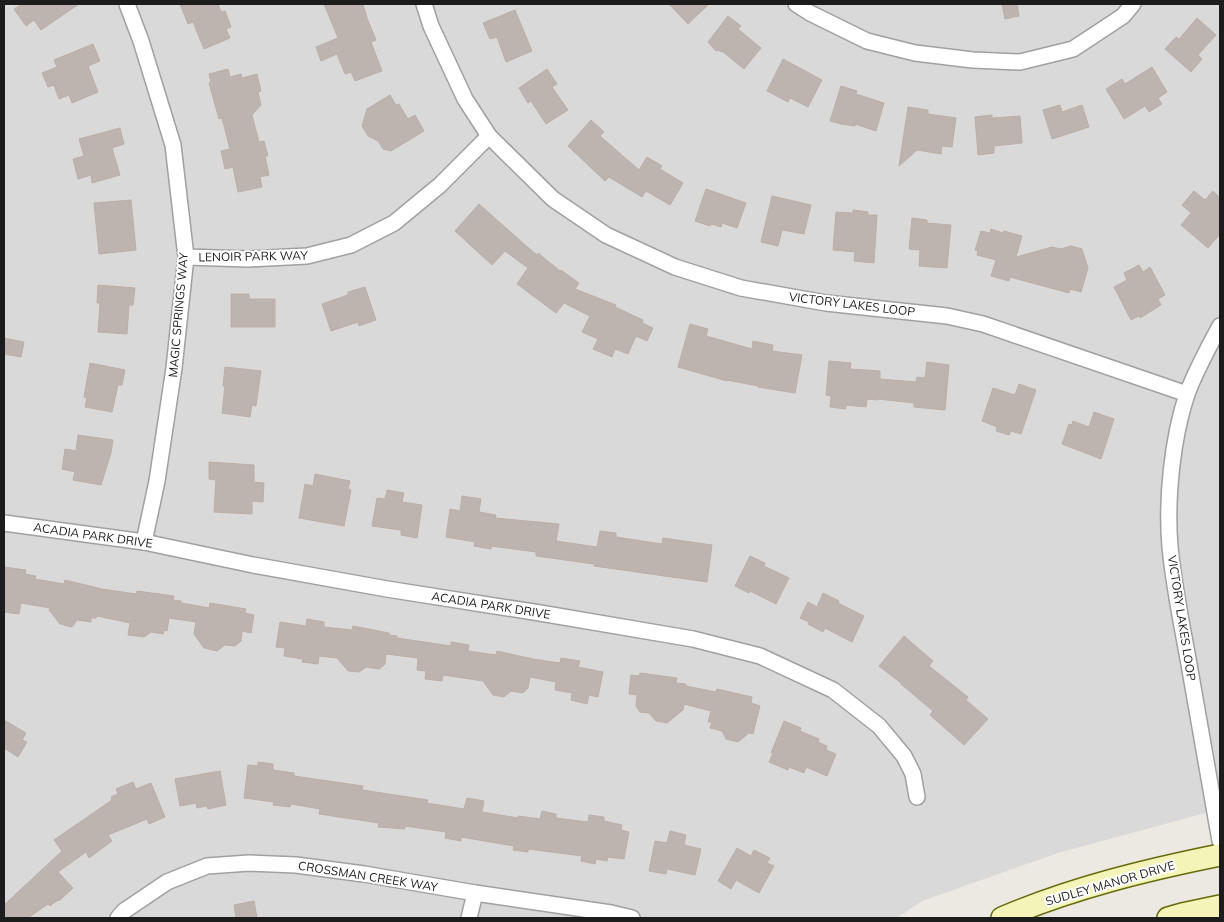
<svg xmlns="http://www.w3.org/2000/svg" width="1224" height="922" viewBox="0 0 1224 922" font-family="Mulish,sans-serif">
<rect width="100%" height="100%" fill="#ece8e2"/>
<polygon fill="#dad9d9" points="4,4 1220,4 1220,809 1058,853 922,901 897,918 4,918"/>
<g fill="#bdb4af" stroke="#bdaea5">
<polygon points="22,4 79,4 41,30 34,20 26,26 14,9"/>
<polygon points="180,4 218,4 221,12 225,11 231,27 226,29 230,38 204,49 193,22 188,24"/>
<polygon points="324,4 363,4 367,18 376,40 371,42 382,71 355,81 351,72 345,74 337,54 321,61 316,47 338,38"/>
<polygon points="669,4 709,4 688,24"/>
<polygon points="1002,4 1017,4 1019,16 1005,19"/>
<polygon points="515,10 532,51 506,62 497,37 490,39 483,23"/>
<polygon points="728,16 741,26 738,29 761,48 744,69 722,51 721,52 718,50 716,51 708,42"/>
<polygon points="1197,18 1216,35 1198,55 1202,59 1191,72 1165,49 1176,37 1179,39"/>
<polygon points="93,44 100,61 88,66 98,92 72,103 69,95 59,99 54,85 48,87 42,73 57,67 54,60"/>
<polygon points="783,59 822,80 808,107 790,98 788,102 767,91"/>
<polygon points="1152,67 1167,92 1158,98 1162,104 1149,112 1145,106 1124,119 1106,89 1122,79 1125,84"/>
<polygon points="228,69 230,77 241,74 242,78 257,74 261,91 258,92 261,105 252,115 259,142 264,141 268,156 265,156 269,175 260,177 262,187 238,192 233,167 225,169 221,151 230,149 222,118 219,119 209,83 211,82 209,74"/>
<polygon points="547,69 557,84 552,87 568,110 546,124 531,101 528,103 519,88"/>
<polygon points="841,86 857,91 856,94 884,103 876,131 855,124 855,126 841,124 830,121"/>
<polygon points="390,95 396,105 399,104 408,119 415,115 424,131 391,151 383,149 378,141 368,136 362,126 367,109"/>
<polygon points="1060,105 1062,112 1082,105 1089,127 1052,139 1043,110"/>
<polygon points="908,107 928,110 928,114 956,118 952,147 942,146 941,154 917,150 899,166"/>
<polygon points="992,115 992,118 1020,116 1022,143 994,146 994,153 978,155 975,117"/>
<polygon points="591,120 604,132 600,136 639,170 647,157 662,166 660,169 683,183 670,205 646,191 642,197 609,177 605,181 568,146"/>
<polygon points="120,128 124,144 112,148 120,175 92,183 91,175 78,179 73,159 84,156 79,139"/>
<polygon points="706,189 746,203 737,228 722,223 721,227 711,224 710,226 695,221"/>
<polygon points="1194,191 1205,200 1213,191 1220,198 1220,234 1208,248 1181,225 1191,213 1182,205"/>
<polygon points="772,196 811,205 804,234 782,230 778,246 761,242"/>
<polygon points="131,200 136,250 99,254 94,203"/>
<polygon points="479,204 524,244 537,255 538,253 560,271 561,270 579,283 575,289 616,305 615,307 643,320 642,323 653,328 647,341 636,336 628,354 615,349 612,357 593,349 598,339 582,332 590,316 564,303 556,313 517,284 528,268 505,251 492,265 455,231"/>
<polygon points="853,210 868,212 868,215 877,215 874,263 854,261 855,252 833,250 836,212 853,213"/>
<polygon points="912,218 927,220 927,223 951,225 947,268 919,266 920,250 909,249"/>
<polygon points="991,229 1003,233 1004,231 1022,236 1016,257 1052,247 1061,249 1071,246 1082,249 1088,268 1081,292 1070,289 1069,293 1010,277 1009,281 991,276 996,260 977,255 978,251 975,250 981,231 990,233"/>
<polygon points="1139,265 1143,272 1150,267 1165,295 1158,299 1161,305 1140,318 1139,316 1131,320 1114,287 1127,280 1124,273"/>
<polygon points="98,285 135,288 133,305 129,305 127,334 98,332 100,303 97,303"/>
<polygon points="365,287 376,320 359,326 358,322 331,331 322,304 348,295 348,292"/>
<polygon points="231,294 249,294 249,299 275,299 275,327 231,327"/>
<polygon points="690,324 708,329 706,336 752,349 753,341 773,345 772,351 802,355 795,393 758,387 758,386 727,380 727,381 678,367"/>
<polygon points="4,338 24,342 21,357 4,354"/>
<polygon points="829,361 851,363 850,369 880,371 880,379 916,382 917,377 925,378 927,362 949,365 945,410 914,407 914,403 878,399 878,400 867,399 866,407 846,405 846,409 830,407 831,396 826,395"/>
<polygon points="90,363 125,370 122,385 118,385 112,412 85,407 87,398 84,397"/>
<polygon points="225,367 261,371 256,406 252,405 250,417 222,413 225,386 223,386"/>
<polygon points="1019,384 1036,390 1021,434 1011,431 1009,435 996,431 997,427 982,421 993,388 1015,395"/>
<polygon points="1094,412 1114,419 1101,459 1062,444 1069,424 1072,425 1073,421 1089,427"/>
<polygon points="78,435 113,440 111,453 101,485 73,480 75,472 62,469 65,449 76,451"/>
<polygon points="209,462 254,465 254,482 264,483 263,502 252,501 252,514 214,512 216,480 209,479"/>
<polygon points="315,474 350,481 348,489 351,490 344,526 299,518 305,484 313,486"/>
<polygon points="387,490 404,493 402,502 422,505 417,538 401,535 401,530 372,526 377,498 385,499"/>
<polygon points="462,496 481,499 479,512 496,515 495,518 559,524 556,541 597,547 600,531 616,533 616,537 662,544 663,538 712,545 707,582 594,566 594,564 536,556 536,552 491,546 491,549 474,546 475,542 446,537 450,509 460,511"/>
<polygon points="750,556 765,563 764,566 789,578 776,604 750,591 749,593 735,586"/>
<polygon points="4,567 26,570 25,574 36,576 35,579 64,584 65,580 102,589 136,594 137,591 174,596 173,600 181,601 181,603 209,608 210,603 246,609 245,613 254,615 251,633 242,631 241,641 235,646 225,645 217,651 204,648 194,634 196,622 169,618 167,631 164,630 163,634 151,632 144,637 128,635 130,623 97,616 96,618 91,618 91,622 77,620 72,627 60,624 49,610 50,608 21,603 19,614 4,612"/>
<polygon points="823,593 839,601 838,603 864,616 852,642 825,628 823,632 808,624 809,622 800,618 808,602 817,607"/>
<polygon points="307,619 324,622 324,627 352,630 353,626 389,633 389,635 397,636 397,638 451,646 451,642 469,645 468,651 496,655 497,651 533,659 560,663 561,658 580,661 578,667 603,672 598,697 589,695 587,704 571,700 572,693 555,690 556,682 530,677 528,688 523,693 511,691 504,697 493,695 483,681 443,675 442,681 425,679 426,671 417,670 418,658 386,654 385,664 379,669 366,667 359,672 348,671 337,658 319,656 318,664 302,662 303,659 284,656 285,648 276,647 280,622 306,626"/>
<polygon points="904,636 933,661 929,666 968,697 966,700 988,719 964,745 930,715 933,711 901,684 901,683 879,666"/>
<polygon points="640,673 677,678 676,683 686,684 686,686 716,692 717,689 752,697 751,703 760,706 753,734 749,733 738,742 726,739 722,731 710,728 712,722 708,722 711,711 684,704 683,710 667,723 656,721 649,713 640,712 636,706 637,695 629,694 631,675 639,676"/>
<polygon points="4,720 26,733 22,740 27,742 18,757 4,748"/>
<polygon points="784,721 801,728 800,731 819,739 818,742 827,746 826,750 836,754 827,776 806,767 804,773 789,767 788,770 769,762 773,753 771,753"/>
<polygon points="258,762 273,764 273,770 294,773 294,776 363,786 362,790 428,800 427,803 464,809 467,798 484,801 482,812 518,818 518,816 540,819 542,811 556,814 556,818 588,822 589,815 604,817 604,821 622,825 621,830 629,832 624,859 608,857 607,861 596,859 595,864 581,861 582,856 528,849 528,852 513,850 514,846 461,837 461,841 445,838 446,832 405,826 405,829 378,827 379,823 319,814 320,809 291,804 290,807 273,805 274,802 244,798 248,765 258,766"/>
<polygon points="220,771 226,805 208,809 207,806 197,808 196,803 180,806 175,779"/>
<polygon points="133,782 136,789 151,783 165,817 149,824 147,819 108,835 112,841 89,858 86,852 58,872 73,888 59,901 58,900 50,906 48,904 28,918 4,918 4,905 62,851 54,840 112,800 111,797 118,794 116,789"/>
<polygon points="670,831 686,835 684,845 701,849 695,875 667,869 666,874 649,871 655,841 667,843"/>
<polygon points="737,848 751,856 754,850 770,858 767,863 774,866 759,893 736,880 731,889 718,881"/>
<polygon points="254,901 257,918 236,918 234,905"/>
</g>
<g fill="none" stroke-linecap="round" stroke-linejoin="round">
<defs>
<g id="street">
<polyline points="127,4 141,41 173,145 186,257 174,368 157,481 144,542"/>
<polyline points="424,4 431,26 465,99 489,136 553,199 606,235 675,267 741,288 826,303 947,316 983,324 1187,394"/>
<polyline points="796,4 810,13 867,41 915,53 973,60 1020,62 1073,49 1123,16 1133,4"/>
<polyline points="186,257 248,259 307,256 351,245 394,223 440,185 489,136"/>
<path d="M1220,326c-12,22 -24,44 -33,68 -15,45 -21,106 -17,153 4,42 13,83 20,123 10,57 20,114 30,171"/>
<polyline points="4,523 144,542 253,565 387,589 540,613 693,639 760,656 833,690 879,726 904,756 913,774 917,797"/>
<polyline points="118,918 124,911 167,882 207,866 249,863 296,865 364,874 475,893 611,913 632,918"/>
<polyline points="469,918 475,893"/>
</g>
<g id="secondary">
<path d="M1002,918c70,-30 144,-48 218,-63"/>
<polyline points="1168,918 1182,914 1220,906"/>
</g>
</defs>
<use href="#street" stroke="#a0a0a0" stroke-width="18"/>
<use href="#secondary" stroke="#666a0b" stroke-width="24"/>
<use href="#street" stroke="#fff" stroke-width="15"/>
<use href="#secondary" stroke="#f5f4b8" stroke-width="21"/>
</g>
<g text-anchor="middle" dominant-baseline="central" stroke-width="4" stroke-linejoin="round" paint-order="stroke">
<g font-size="12" fill="#1c1c1c" stroke="#fff">
<text transform="translate(253 256) rotate(-1)">LENOIR PARK WAY</text>
<text transform="translate(852 304) rotate(7)">VICTORY LAKES LOOP</text>
<text transform="translate(178 315) rotate(-85)">MAGIC SPRINGS WAY</text>
<text transform="translate(93 535) rotate(8)">ACADIA PARK DRIVE</text>
<text transform="translate(491 605) rotate(9)">ACADIA PARK DRIVE</text>
<text transform="translate(1182 618) rotate(81)">VICTORY LAKES LOOP</text>
<text transform="translate(368 876) rotate(9)">CROSSMAN CREEK WAY</text>
<text transform="translate(1110 883) rotate(-16)">SUDLEY MANOR DRIVE</text>
</g>
</g>
<rect width="1224" height="922" fill="none" stroke="#1c1c1c" stroke-width="10"/>
</svg>
